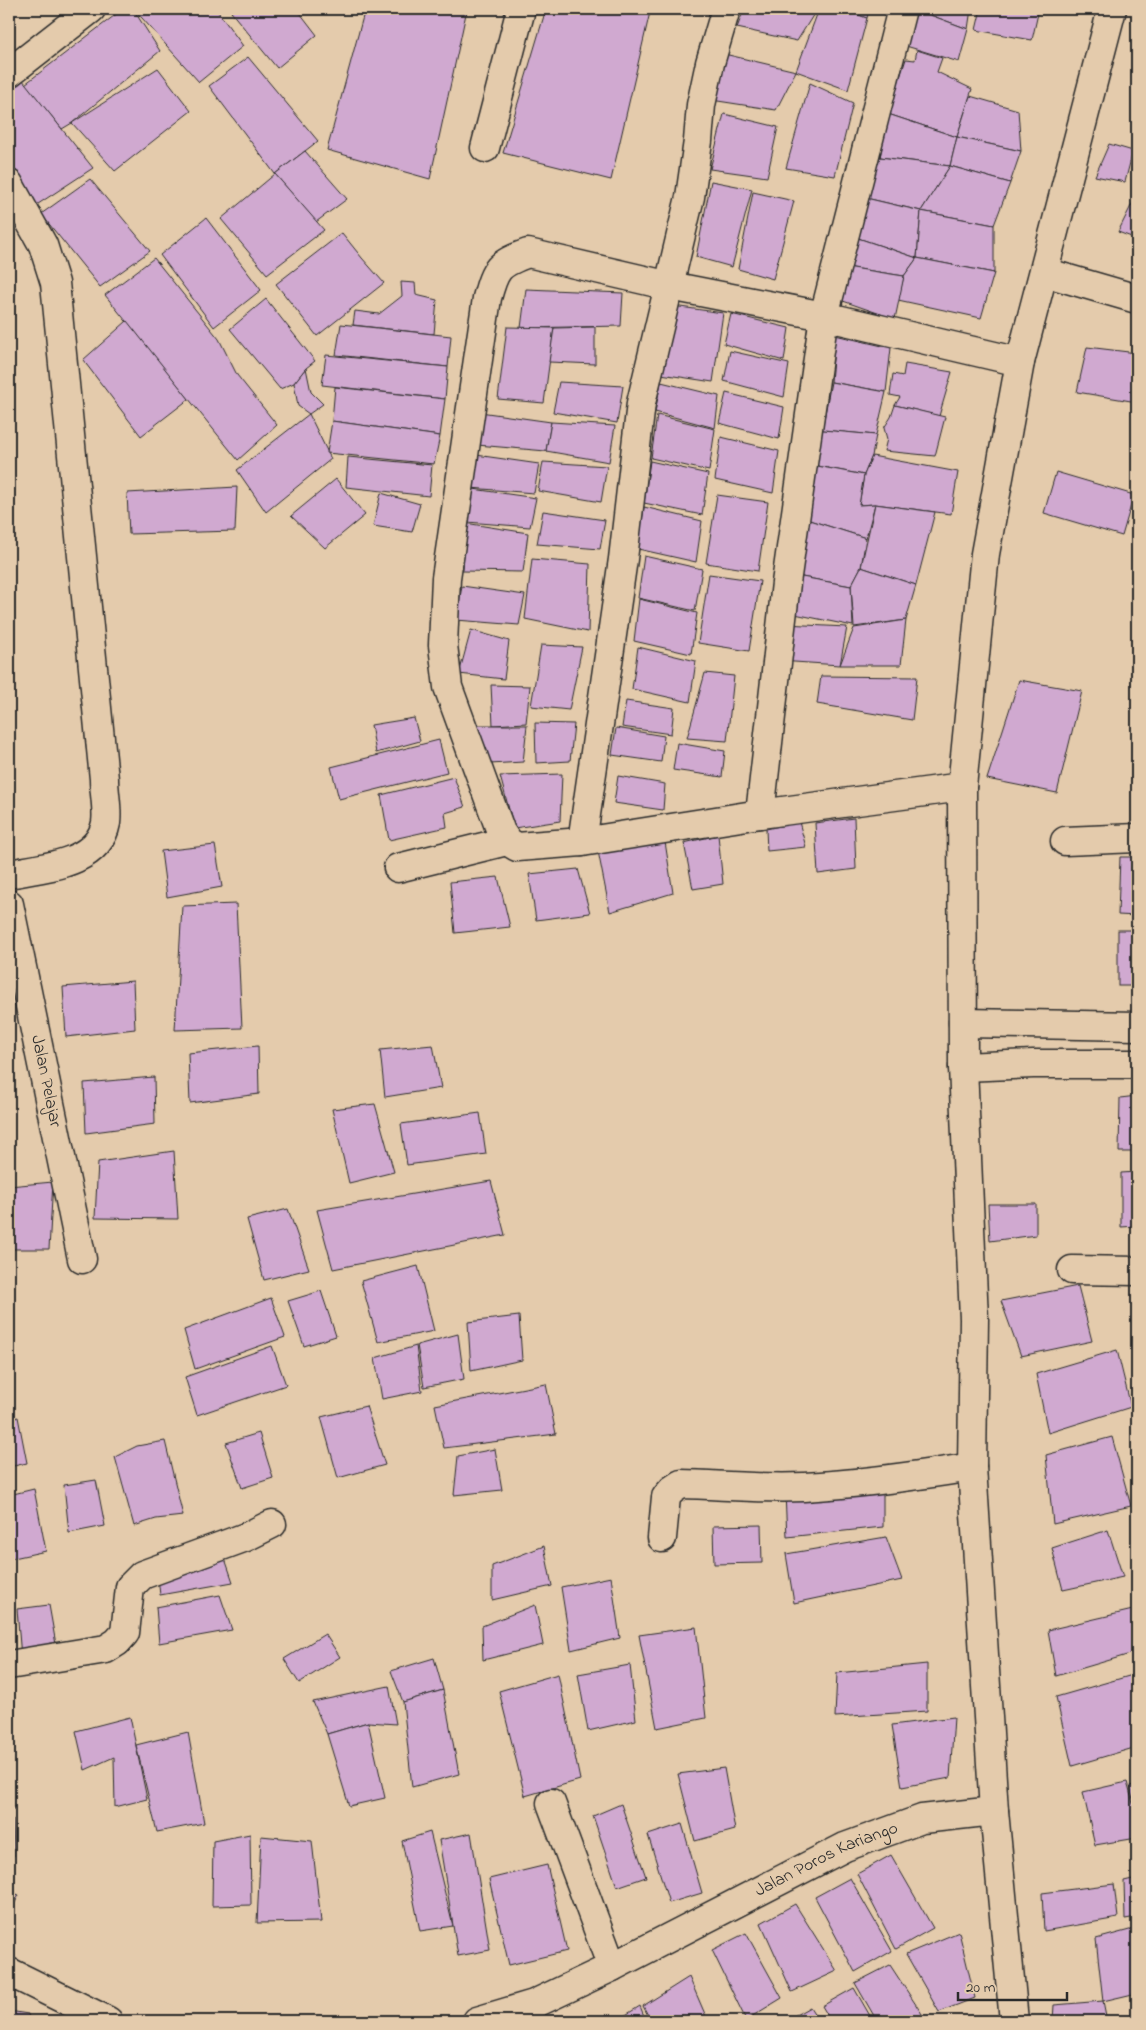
<svg xmlns="http://www.w3.org/2000/svg" width="1146" height="2030" viewBox="0 0 1146 2030" font-family="'Indie Flower',sans-serif">
<rect width="100%" height="100%" fill="#e4cbac"/>
<filter id="ink" filterUnits="userSpaceOnUse"><feTurbulence type="fractalNoise" baseFrequency=".02" numOctaves="2"/><feDisplacementMap in="SourceGraphic" scale="10" xChannelSelector="R" yChannelSelector="G"/><feConvolveMatrix kernelMatrix="1 2 1 2 8 2 1 2 1" color-interpolation-filters="sRGB"/></filter>
<g filter="url(#ink)">
<g fill="#d0a9d0" stroke="#2b2b2b">
<polygon points="123,9 133,9 160,51 72,123 62,129 25,84"/>
<polygon points="134,9 216,9 243,46 199,82"/>
<polygon points="236,9 297,9 317,35 277,68 231,12"/>
<polygon points="365,9 467,9 430,179 327,150"/>
<polygon points="546,9 637,9 650,12 611,180 503,153"/>
<polygon points="744,9 817,9 797,41 737,28"/>
<polygon points="819,9 843,9 867,18 848,90 796,71"/>
<polygon points="843,9 869,9 867,18"/>
<polygon points="914,9 971,9 968,29"/>
<polygon points="914,9 968,29 959,62 896,43"/>
<polygon points="981,9 1039,9 1032,40 976,30"/>
<polygon points="917,50 942,58 937,72 972,89 957,137 888,114 906,59 915,60"/>
<polygon points="720,53 796,71 776,110 705,99"/>
<polygon points="248,57 318,141 275,174 209,86"/>
<polygon points="158,68 191,111 115,171 72,123"/>
<polygon points="22,79 93,168 35,206 9,172 9,90"/>
<polygon points="810,83 853,103 835,176 786,168"/>
<polygon points="970,96 1018,110 1021,151 957,137"/>
<polygon points="724,114 778,127 767,177 710,169"/>
<polygon points="888,114 957,137 950,166 880,157"/>
<polygon points="957,137 1021,151 1010,183 950,166"/>
<polygon points="1109,144 1133,151 1125,182 1095,176"/>
<polygon points="305,151 347,199 316,222 275,174"/>
<polygon points="880,157 950,166 921,211 866,198"/>
<polygon points="950,166 1010,183 994,225 921,211"/>
<polygon points="275,174 324,230 267,274 221,219"/>
<polygon points="90,179 150,251 100,287 41,214"/>
<polygon points="711,181 752,189 732,267 696,257"/>
<polygon points="753,192 794,201 773,279 738,269"/>
<polygon points="866,198 921,211 917,258 855,237"/>
<polygon points="1134,200 1137,201 1137,239 1118,232"/>
<polygon points="921,211 994,225 994,273 917,258"/>
<polygon points="206,218 261,290 214,327 160,255"/>
<polygon points="342,233 362,258 384,283 317,336 276,284"/>
<polygon points="855,237 917,258 904,276 840,266"/>
<polygon points="154,258 219,339 237,375 277,425 238,460 105,295"/>
<polygon points="917,258 994,273 981,318 898,300 904,276"/>
<polygon points="840,266 904,276 895,319 843,301"/>
<polygon points="401,282 415,283 416,295 437,300 434,334 353,325 355,311 379,314 402,296"/>
<polygon points="526,289 623,293 621,326 521,328"/>
<polygon points="266,299 315,361 306,368 294,383 280,389 230,329"/>
<polygon points="673,306 723,313 713,382 661,374"/>
<polygon points="731,314 789,328 784,361 724,344"/>
<polygon points="127,321 189,399 141,436 83,360"/>
<polygon points="341,324 451,336 448,367 336,355"/>
<polygon points="507,327 554,328 544,403 498,399"/>
<polygon points="595,327 595,364 549,362 554,328"/>
<polygon points="835,335 891,348 886,392 831,382"/>
<polygon points="1087,347 1137,353 1137,402 1077,392"/>
<polygon points="730,351 789,364 784,397 724,381"/>
<polygon points="326,355 448,367 445,399 322,385"/>
<polygon points="905,364 952,372 939,416 895,405 900,397 890,395 893,374 903,376"/>
<polygon points="306,368 311,392 323,404 309,414 298,406 294,383"/>
<polygon points="559,382 623,386 617,423 553,412"/>
<polygon points="661,382 719,396 715,428 655,412"/>
<polygon points="831,382 886,392 876,435 822,430"/>
<polygon points="335,387 445,399 440,436 332,421"/>
<polygon points="726,393 784,407 779,439 719,423"/>
<polygon points="895,405 945,417 935,456 884,451 887,439 884,428 891,417"/>
<polygon points="480,412 551,422 546,451 477,445"/>
<polygon points="309,414 331,459 266,512 237,470"/>
<polygon points="657,415 715,429 709,471 651,458"/>
<polygon points="332,421 440,436 434,464 327,453"/>
<polygon points="551,422 615,426 609,462 546,451"/>
<polygon points="813,429 876,435 872,456 864,475 807,464"/>
<polygon points="721,437 779,451 773,493 715,480"/>
<polygon points="476,455 539,464 534,493 470,488"/>
<polygon points="872,456 958,472 951,514 875,504 859,505 864,475"/>
<polygon points="348,457 432,465 429,496 346,487"/>
<polygon points="650,461 708,474 702,515 644,503"/>
<polygon points="543,462 607,466 601,502 538,491"/>
<polygon points="807,464 864,475 859,505 875,504 866,538 806,519"/>
<polygon points="1056,472 1134,495 1122,536 1044,513"/>
<polygon points="336,479 365,515 325,548 291,516"/>
<polygon points="237,487 235,531 129,534 127,493"/>
<polygon points="473,489 536,498 530,527 467,522"/>
<polygon points="381,493 420,504 412,532 373,526"/>
<polygon points="717,495 768,502 758,571 706,563"/>
<polygon points="875,504 935,512 916,585 861,567"/>
<polygon points="644,507 702,521 696,562 638,549"/>
<polygon points="543,511 605,520 600,549 537,544"/>
<polygon points="806,519 866,538 861,567 851,586 791,575"/>
<polygon points="465,523 528,533 523,572 463,571"/>
<polygon points="644,556 702,569 695,611 638,598"/>
<polygon points="532,559 590,564 588,632 525,619"/>
<polygon points="861,567 916,585 906,620 854,627 851,586"/>
<polygon points="709,574 760,581 749,651 698,643"/>
<polygon points="791,575 851,586 853,626 785,612"/>
<polygon points="462,586 525,595 519,625 456,620"/>
<polygon points="639,599 697,613 691,654 634,641"/>
<polygon points="906,620 901,665 840,665 854,628"/>
<polygon points="784,624 847,627 840,665 779,661"/>
<polygon points="471,630 509,641 504,679 459,674"/>
<polygon points="541,645 582,647 569,710 531,706"/>
<polygon points="638,647 696,661 690,702 632,689"/>
<polygon points="705,673 734,676 727,741 687,738"/>
<polygon points="821,676 917,677 912,720 817,704"/>
<polygon points="1019,680 1082,691 1057,793 987,779"/>
<polygon points="491,685 530,686 526,723 493,725"/>
<polygon points="626,701 674,708 671,734 622,727"/>
<polygon points="414,718 420,741 376,753 371,725"/>
<polygon points="535,723 574,724 570,761 536,763"/>
<polygon points="473,725 527,725 523,762 490,764"/>
<polygon points="616,728 664,736 661,762 612,755"/>
<polygon points="439,740 447,772 339,799 331,767"/>
<polygon points="677,743 725,751 722,777 673,770"/>
<polygon points="562,774 560,821 514,828 500,776"/>
<polygon points="618,776 665,784 663,810 614,803"/>
<polygon points="454,777 465,807 445,813 447,827 389,840 381,795"/>
<polygon points="854,818 856,869 818,874 815,823"/>
<polygon points="799,822 806,847 767,851 766,829"/>
<polygon points="718,835 723,884 693,889 684,843"/>
<polygon points="665,842 673,893 610,912 598,851"/>
<polygon points="215,845 222,887 167,897 161,851"/>
<polygon points="1120,857 1137,857 1137,916 1118,915"/>
<polygon points="578,869 590,913 536,920 529,874"/>
<polygon points="498,877 510,927 455,933 450,882"/>
<polygon points="236,904 242,1028 175,1030 182,906"/>
<rect x="1118" y="930" width="19" height="56"/>
<polygon points="133,981 135,1029 66,1037 63,987"/>
<polygon points="433,1045 441,1088 385,1097 380,1050"/>
<polygon points="258,1046 259,1094 190,1103 188,1053"/>
<polygon points="154,1077 155,1124 86,1133 84,1083"/>
<polygon points="1137,1096 1137,1152 1119,1152 1120,1098"/>
<polygon points="375,1104 394,1172 349,1183 332,1109"/>
<polygon points="480,1113 486,1154 407,1165 401,1124"/>
<polygon points="174,1151 178,1219 95,1218 98,1162"/>
<polygon points="1137,1172 1137,1226 1121,1227 1121,1173"/>
<polygon points="491,1181 505,1235 333,1269 317,1210"/>
<polygon points="53,1182 49,1249 9,1249 9,1186"/>
<polygon points="988,1204 1036,1204 1036,1235 990,1241"/>
<polygon points="288,1209 309,1269 264,1280 247,1219"/>
<polygon points="418,1266 434,1331 378,1342 361,1281"/>
<polygon points="1078,1286 1092,1341 1021,1356 1001,1301"/>
<polygon points="321,1291 336,1336 304,1346 288,1301"/>
<polygon points="271,1298 285,1337 195,1369 184,1330"/>
<polygon points="519,1316 522,1360 471,1371 468,1322"/>
<polygon points="458,1334 464,1379 424,1387 417,1345"/>
<polygon points="272,1346 286,1385 197,1415 185,1377"/>
<polygon points="416,1346 422,1391 382,1399 375,1358"/>
<polygon points="1117,1350 1131,1407 1048,1433 1036,1374"/>
<polygon points="546,1384 556,1434 444,1448 435,1405"/>
<polygon points="366,1406 385,1465 338,1478 321,1417"/>
<polygon points="18,1417 27,1463 9,1467 9,1419"/>
<polygon points="259,1433 273,1478 242,1488 226,1443"/>
<polygon points="1112,1437 1131,1506 1053,1524 1046,1455"/>
<polygon points="165,1441 183,1516 156,1519 134,1526 115,1457 137,1446"/>
<polygon points="495,1449 502,1490 454,1495 458,1456"/>
<polygon points="96,1480 105,1526 69,1533 64,1485"/>
<polygon points="34,1489 46,1551 9,1559 9,1495"/>
<polygon points="883,1490 883,1527 787,1537 785,1493"/>
<polygon points="761,1525 762,1563 714,1564 713,1526"/>
<polygon points="1108,1530 1123,1577 1063,1590 1052,1548"/>
<polygon points="886,1537 902,1580 794,1603 786,1554"/>
<polygon points="544,1546 552,1586 492,1600 492,1566"/>
<polygon points="221,1547 233,1582 160,1595 156,1560"/>
<polygon points="611,1577 620,1638 571,1650 561,1587"/>
<polygon points="220,1595 232,1630 159,1643 156,1607"/>
<polygon points="49,1605 57,1650 21,1657 17,1609"/>
<polygon points="535,1605 543,1645 483,1660 482,1626"/>
<polygon points="1137,1609 1137,1652 1056,1676 1048,1630"/>
<polygon points="696,1627 706,1718 657,1728 639,1635"/>
<polygon points="325,1634 340,1657 299,1683 284,1659"/>
<polygon points="434,1658 443,1690 403,1702 391,1671"/>
<polygon points="927,1664 927,1711 835,1717 837,1673"/>
<polygon points="630,1665 636,1720 588,1731 578,1674"/>
<polygon points="558,1674 580,1780 525,1796 499,1691"/>
<polygon points="1136,1674 1137,1747 1072,1766 1056,1697"/>
<polygon points="389,1686 396,1724 368,1722 327,1734 313,1702"/>
<polygon points="443,1690 459,1774 412,1787 403,1702"/>
<polygon points="130,1717 147,1799 115,1807 114,1757 85,1770 76,1731"/>
<polygon points="954,1717 950,1778 902,1787 892,1725"/>
<polygon points="368,1722 385,1798 349,1806 327,1734"/>
<polygon points="188,1732 204,1823 157,1832 136,1745"/>
<polygon points="724,1768 735,1830 695,1841 678,1774"/>
<polygon points="9,1776 14,1809 9,1809"/>
<polygon points="1127,1782 1137,1818 1137,1838 1095,1845 1083,1792"/>
<polygon points="1137,1784 1137,1818 1130,1786"/>
<polygon points="621,1804 646,1877 617,1887 593,1816"/>
<polygon points="9,1819 13,1819 14,1856 9,1856"/>
<polygon points="682,1824 702,1893 669,1903 648,1835"/>
<polygon points="430,1832 453,1926 420,1931 402,1841"/>
<polygon points="471,1833 490,1950 458,1956 439,1840"/>
<polygon points="250,1834 251,1905 212,1906 213,1841"/>
<polygon points="261,1836 312,1841 321,1922 257,1923"/>
<polygon points="891,1855 933,1928 896,1949 857,1874"/>
<polygon points="547,1865 567,1951 509,1965 489,1879"/>
<polygon points="850,1878 892,1951 855,1972 815,1897"/>
<polygon points="1137,1878 1137,1917 1125,1919 1124,1881"/>
<polygon points="1114,1884 1118,1918 1044,1931 1042,1893"/>
<polygon points="9,1891 19,1895 9,1914"/>
<polygon points="795,1904 837,1971 792,1992 761,1923"/>
<polygon points="1137,1928 1137,1993 1103,2001 1096,1939"/>
<polygon points="959,1932 975,1998 939,2012 906,1954"/>
<polygon points="746,1933 782,1998 746,2020 712,1950"/>
<polygon points="890,1965 922,2014 909,2021 877,2021 855,1983"/>
<polygon points="689,1977 708,2021 651,2021 643,2006"/>
<polygon points="854,1988 873,2021 831,2021 822,2006"/>
<polygon points="1103,2001 1107,2021 1053,2021 1054,2005"/>
<polygon points="640,2006 646,2021 616,2021"/>
<polygon points="810,2007 819,2021 785,2021"/>
<polygon points="9,2011 28,2014 30,2021 9,2021"/>
</g>
<g fill="none" stroke-linecap="round" stroke-linejoin="round">
<defs>
<g id="street">
<polyline points="9,73 91,9"/>
<polyline points="485,148 521,9"/>
<path d="M9,184l34,61 12,38 49,496c0,14 4,30 2,44 -8,42 -63,44 -97,51"/>
<polyline points="1044,272 1137,299"/>
<path d="M962,787l-202,27 -178,28 -65,5 -10,-6 -6,-9 -53,-145 -5,-42 3,-67 41,-280c8,-30 11,-34 41,-45l142,33 154,30 196,46"/>
<polyline points="760,814 786,583 824,316 902,9"/>
<polyline points="1065,841 1137,838"/>
<polyline points="582,842 623,559 641,403 690,197 698,141 701,105 710,63 726,9"/>
<polyline points="398,868 507,841"/>
<path id="s1" d="M9,904l73,355"/>
<polyline points="963,1023 1137,1026"/>
<polyline points="963,1067 1033,1064 1137,1064"/>
<polyline points="1072,1270 1137,1271"/>
<path d="M662,1538l4,-41 6,-7 9,-6c41,1 82,5 123,3 57,-3 112,-11 168,-20"/>
<polyline points="9,1665 106,1649 117,1642 125,1633 130,1587 142,1575 246,1537 272,1524"/>
<polyline points="551,1803 612,1967"/>
<polyline points="994,1811 972,1467 974,1319 963,1067 962,787 985,554 1020,362 1112,9"/>
</g>
<g id="secondary">
<polyline points="9,1972 108,2021"/>
<path id="s2" d="M477,2021l57,-17 78,-37 233,-120 77,-28 72,-8 20,210"/>
</g>
</defs>
<use href="#street" stroke="#2b2b2b" stroke-width="31"/>
<use href="#secondary" stroke="#2b2b2b" stroke-width="31"/>
<use href="#street" stroke="#e4cbac" stroke-width="28"/>
<use href="#secondary" stroke="#e4cbac" stroke-width="28"/>
</g>
</g>
<g text-anchor="middle" dominant-baseline="central" stroke-width="4.5" stroke-linejoin="round" paint-order="stroke">
<g font-size="18" fill="#2b2b2b" stroke="#e4cbac">
<text stroke="none"><textPath href="#s1" startOffset="181">Jalan Pelajar</textPath></text>
<text stroke="none"><textPath href="#s2" startOffset="386">Jalan Poros Kariango</textPath></text>
</g>
</g>
<rect width="1146" height="2030" fill="none" stroke="#e4cbac" stroke-width="30"/>
<rect x="15" y="15" width="1116" height="2000" fill="none" stroke="#2b2b2b" stroke-width="2" filter="url(#ink)"/>
<path d="M958 1992v8h109v-8" fill="none" stroke="#2b2b2b" stroke-width="2.5"/>
<text x="966" y="1992" font-size="15" fill="#2b2b2b" stroke="#e4cbac" stroke-width="4" paint-order="stroke">20 m</text>
</svg>
